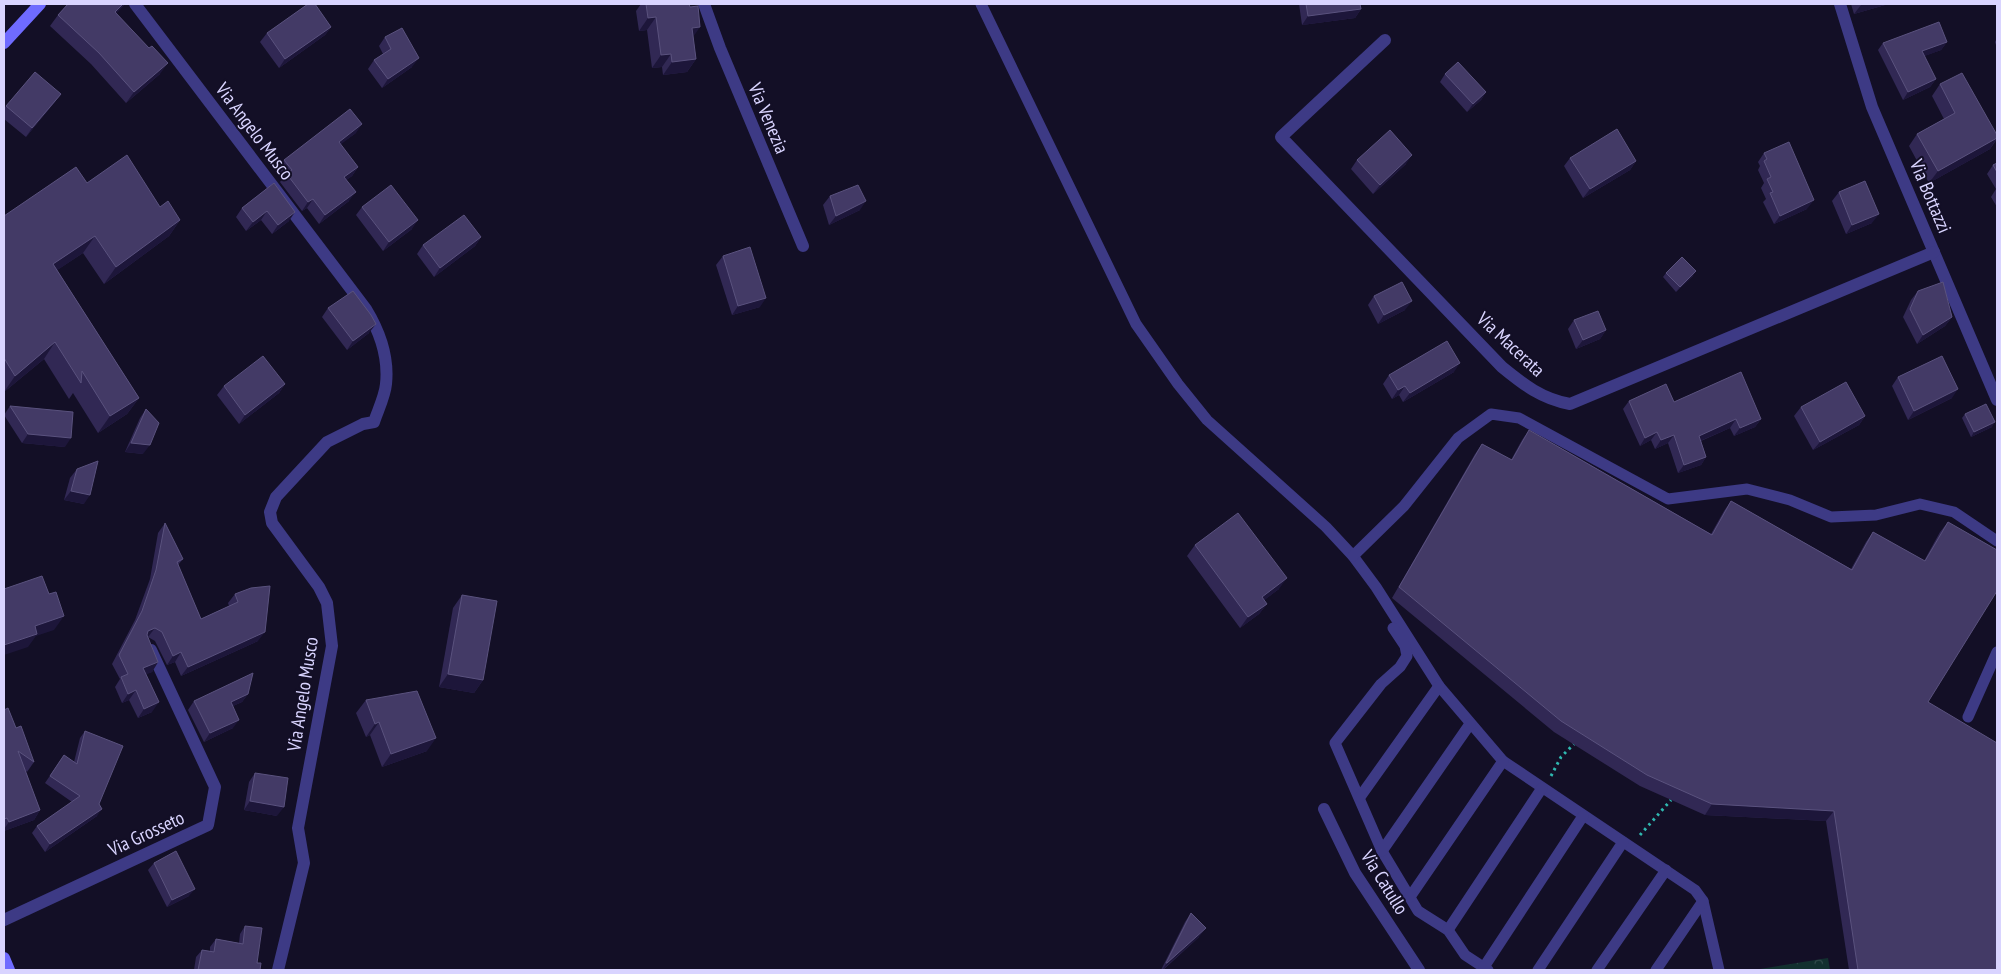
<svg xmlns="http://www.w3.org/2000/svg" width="2001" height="974" viewBox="0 0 2001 974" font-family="'PT Sans Narrow',sans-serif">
<defs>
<pattern id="park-crowns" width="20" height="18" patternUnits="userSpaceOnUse" patternTransform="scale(1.25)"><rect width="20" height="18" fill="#12302f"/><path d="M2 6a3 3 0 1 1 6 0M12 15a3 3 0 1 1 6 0" fill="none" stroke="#344d4e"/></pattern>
</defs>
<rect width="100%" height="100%" fill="#130f26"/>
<polygon fill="url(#park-crowns)" points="1828,958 1830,970 1754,970"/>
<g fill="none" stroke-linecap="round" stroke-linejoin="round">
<g stroke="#2fb8b0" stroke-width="3" stroke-dasharray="2.5 4" stroke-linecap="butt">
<polyline points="1551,776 1561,757 1574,744"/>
<polyline points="1640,835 1671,800"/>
</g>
<g stroke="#3d3a85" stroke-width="11">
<polyline points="981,4 1136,324 1178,384 1207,420 1326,527 1353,556 1376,587 1439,686 1503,761 1695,890 1703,901 1719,970"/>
<polyline points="1353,556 1404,506 1458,438 1491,414 1519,418 1668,499 1747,489 1790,500 1831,517 1876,515 1920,504 1954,512 1997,541"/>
<polyline points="1393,628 1405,646 1407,656 1400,667 1381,684 1335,743 1382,851 1418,911 1448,930 1465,955 1488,970"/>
<polyline points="1968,717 1997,652"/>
<polyline points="1360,797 1439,686"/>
<polyline points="1382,851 1470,724"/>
<polyline points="1410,897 1503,761"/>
<polyline points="1448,930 1542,788"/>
<polyline points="1484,967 1583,816"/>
<polyline points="1538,970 1623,842"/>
<polyline points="1597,970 1666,870"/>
<polyline points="1656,970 1703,901"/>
</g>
<g stroke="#3d3a85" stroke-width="12">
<path d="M135,4l231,305c14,23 23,47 20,75 -1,12 -8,26 -12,38l-11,2 -36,18 -51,55 -6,15 2,11 47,64 8,16 5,43 -34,182 6,35 -26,107"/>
<polyline points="704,4 720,48 803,246"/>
<polyline points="1840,4 1872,107 1997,400"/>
<path d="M1385,40l-104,97 221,230c22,18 40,32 68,37l364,-152"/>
<polyline points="1324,809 1355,873 1419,970"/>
<polyline points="4,920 208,825 215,787 151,650"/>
</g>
<g stroke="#6f6bff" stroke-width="12">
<polyline points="4,43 40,4"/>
<polyline points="4,958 9,970"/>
</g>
</g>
<g fill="#312854">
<polygon points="68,4 125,4 116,13 160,74 126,103 91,64 50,26 58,15"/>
<polygon points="641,4 689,4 696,59 687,72 663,75 662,67 652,68 647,30 639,31 636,11"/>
<polygon points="1299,4 1360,4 1361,9 1355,18 1302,25"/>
<polygon points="1851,4 1886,4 1885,5 1854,14"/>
<polygon points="331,27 325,35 279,68 260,42 267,33"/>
<polygon points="385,37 412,67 382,88 368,69 374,60 383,54 379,46"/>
<polygon points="1997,38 1997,48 1995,42"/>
<polygon points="1947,42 1941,50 1924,56 1936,79 1930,87 1903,100 1878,50 1883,43"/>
<polygon points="1445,74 1486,92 1481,100 1467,112 1440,82"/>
<polygon points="1940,84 1997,135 1997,139 1990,149 1929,183 1909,146 1917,134 1944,119 1932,96"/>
<polygon points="61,94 54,103 26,137 4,119 4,109 6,106"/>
<polygon points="356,133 340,144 358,167 352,176 346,180 349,201 319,224 307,208 302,211 280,182 284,177 278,169 284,160"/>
<polygon points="1764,153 1807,209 1774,224 1763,202 1766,199 1761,188 1764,183 1758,170 1760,166 1758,162"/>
<polygon points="1570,158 1636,161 1630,170 1583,198 1564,166"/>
<polygon points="1357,160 1406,164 1373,194 1351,169"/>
<polygon points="1997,163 1997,207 1991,197 1996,189 1987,174 1993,165"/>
<polygon points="87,183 160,207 180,220 169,236 104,284 83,253 57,270 139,398 127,414 98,433 73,393 69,399 44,359 4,392 4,216"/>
<polygon points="274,183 289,221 272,234 261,220 246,231 236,217 242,208"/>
<polygon points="1839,192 1872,223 1846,234 1832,201"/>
<polygon points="830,196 860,210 829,225 823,205"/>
<polygon points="362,207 412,229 383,251 356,215"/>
<polygon points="481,237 475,246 434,277 417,254 423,245"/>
<polygon points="723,256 760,307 732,315 716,265"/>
<polygon points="1666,273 1693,276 1676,292 1663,277"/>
<polygon points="1918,291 1952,317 1945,326 1917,344 1903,317 1911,300"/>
<polygon points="1374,296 1405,310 1378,324 1368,305"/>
<polygon points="328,308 369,333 347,350 322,317"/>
<polygon points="1574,320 1606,330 1600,339 1576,349 1568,329"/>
<polygon points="1454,372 1403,402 1399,395 1392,399 1383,384 1389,375"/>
<polygon points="1898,377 1952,398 1908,420 1892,386"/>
<polygon points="285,384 279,393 239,424 217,395 224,386"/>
<polygon points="1629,401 1674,402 1761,419 1755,427 1734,436 1730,428 1701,441 1706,457 1701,465 1678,473 1668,443 1655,449 1651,440 1640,446 1623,409"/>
<polygon points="10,406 65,447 22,443 4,415"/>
<polygon points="1801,407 1865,416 1859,425 1813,450 1794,416"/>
<polygon points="146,409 143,454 125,452 140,418"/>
<polygon points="1965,414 1992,427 1971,437 1962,418"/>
<polygon points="1529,430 1711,534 1724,511 1731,501 1851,569 1866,542 1873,532 1924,561 1940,532 1948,522 1928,702 1997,970 1849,970 1826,821 1705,815 1640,786 1554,732 1392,598 1475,454 1482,444 1511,460 1522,440"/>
<polygon points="77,469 84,504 64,500 70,478"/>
<polygon points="165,523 183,559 178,565 201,619 229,606 228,603 235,594 258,641 181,676 175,662 167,665 155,641 148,637 147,637 158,662 152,672 146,674 152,712 138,718 129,700 122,703 115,687 120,679 112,664 135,620 150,579 158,533"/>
<polygon points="1195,545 1279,589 1264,600 1267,604 1259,614 1240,628 1187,556"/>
<polygon points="462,595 483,680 474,693 439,687 453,608"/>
<polygon points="248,694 242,702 233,706 233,728 204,742 188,710 194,701"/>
<polygon points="366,700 427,751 382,767 370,735 366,737 356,713"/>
<polygon points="4,710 16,728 34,762 27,772 25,770 40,810 34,820 4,831"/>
<polygon points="85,731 99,804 97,816 45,852 32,833 37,826 72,802 45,783 64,755 74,762 80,738"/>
<polygon points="255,773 277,816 244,810 249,782"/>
<polygon points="154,863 189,896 167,907 148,870"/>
<polygon points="1191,913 1199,937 1163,970 1161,970 1185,922"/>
<polygon points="245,926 260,970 194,970 196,957 202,950 210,951 210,947 216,939 239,943 240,934"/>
</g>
<g fill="#1d163a">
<polygon points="123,4 125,4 108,23 115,12"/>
<polygon points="1865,4 1886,4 1885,5 1854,14 1861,5"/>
<polygon points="1361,9 1355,18 1302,25 1308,16"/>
<polygon points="656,17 647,30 639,31 648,18"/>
<polygon points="331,27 325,35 279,68 285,59"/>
<polygon points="700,27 691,40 692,28"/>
<polygon points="1947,42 1941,50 1917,59 1922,51"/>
<polygon points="671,54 662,67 652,68 661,55"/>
<polygon points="419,58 412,67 382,88 388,79"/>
<polygon points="696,59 687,72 663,75 672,62"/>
<polygon points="168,63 160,74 126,103 134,92"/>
<polygon points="1936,79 1930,87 1903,100 1908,92"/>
<polygon points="1486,92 1481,100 1467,112 1473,104"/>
<polygon points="61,94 54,103 26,137 32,128"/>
<polygon points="362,124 356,133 332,151 339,142"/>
<polygon points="1997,138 1990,149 1929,183 1938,171"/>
<polygon points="1412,155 1406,164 1373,194 1380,185"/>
<polygon points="1636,161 1630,170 1583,198 1590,189"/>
<polygon points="358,167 352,176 338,186 344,177"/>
<polygon points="356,192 349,201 319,224 325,215"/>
<polygon points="313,199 307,208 302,211 308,202"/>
<polygon points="1814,200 1807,209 1774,224 1780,216"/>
<polygon points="866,201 860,210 829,225 836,216"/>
<polygon points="267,211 261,220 246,231 253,222"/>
<polygon points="295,212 289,221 272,234 278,225"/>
<polygon points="1879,214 1872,223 1846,234 1852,225"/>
<polygon points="180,220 169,236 104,284 116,267"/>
<polygon points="418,220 412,229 383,251 389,242"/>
<polygon points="95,236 83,253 41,281 53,264"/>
<polygon points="481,237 475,246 434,277 440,268"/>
<polygon points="1696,271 1693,276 1676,292 1680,287"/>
<polygon points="766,298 760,307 732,315 738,306"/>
<polygon points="1412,301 1405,310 1378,324 1384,315"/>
<polygon points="1952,317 1945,326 1917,344 1923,335"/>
<polygon points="376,324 369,333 347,350 353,341"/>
<polygon points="1606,330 1600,339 1576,349 1583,340"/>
<polygon points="55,342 44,359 4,392 15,376"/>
<polygon points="1460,363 1454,372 1403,402 1410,393"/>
<polygon points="285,384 279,393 239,424 245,415"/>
<polygon points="1405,386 1399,395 1392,399 1398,390"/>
<polygon points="1958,389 1952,398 1908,420 1914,411"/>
<polygon points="139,398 127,414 98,433 110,416"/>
<polygon points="1865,416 1859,425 1813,450 1820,442"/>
<polygon points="1736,419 1730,428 1693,444 1699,436"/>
<polygon points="1761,419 1755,427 1734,436 1740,428"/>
<polygon points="1995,422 1992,427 1971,437 1974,432"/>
<polygon points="1657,432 1651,440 1640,446 1645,438"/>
<polygon points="28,434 71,438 65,447 22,443"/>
<polygon points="1674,435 1668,443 1655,449 1661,440"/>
<polygon points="131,443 150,445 143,454 125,452"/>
<polygon points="1706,457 1701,465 1678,473 1684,465"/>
<polygon points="71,491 90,495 84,504 64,500"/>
<polygon points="1287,578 1279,589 1254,608 1262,597"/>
<polygon points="1267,604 1259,614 1240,628 1248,617"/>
<polygon points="64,616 54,630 36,636 28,647 4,655 4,645 35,626"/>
<polygon points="155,628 148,637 142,640 148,631"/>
<polygon points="265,632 258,641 181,676 188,667"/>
<polygon points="181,652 175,662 167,665 173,656"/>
<polygon points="158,662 152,672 137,678 143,668"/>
<polygon points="448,674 483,680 474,693 439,687"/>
<polygon points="136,690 129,700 122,703 128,694"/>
<polygon points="248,694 242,702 224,710 231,702"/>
<polygon points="159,702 152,712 138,718 144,709"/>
<polygon points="239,720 233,728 204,742 210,733"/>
<polygon points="379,722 370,735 366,737 375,724"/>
<polygon points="436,738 427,751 382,767 391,754"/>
<polygon points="250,801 284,807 277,816 244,810"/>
<polygon points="1712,804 1834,811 1826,821 1705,815"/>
<polygon points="102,809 97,816 45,852 50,844"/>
<polygon points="40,810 34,820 4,831 4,829 9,822"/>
<polygon points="195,889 189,896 167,907 172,900"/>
<polygon points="1206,928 1199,937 1162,970 1167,963"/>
</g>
<g fill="#433a66" stroke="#5a527e">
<polygon points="68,4 123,4 115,12 149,48 152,46 168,63 134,92 99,53 58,15"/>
<polygon points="308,4 315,4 331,27 285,59 267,33"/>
<polygon points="646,4 689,4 690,7 698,6 700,27 692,28 696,59 672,62 671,54 661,55 656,17 648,18"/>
<polygon points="1306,4 1360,4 1361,9 1308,16"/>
<polygon points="1939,22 1947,42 1922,51 1936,79 1908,92 1883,43"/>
<polygon points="402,28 419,58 388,79 374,60 391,49 385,37"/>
<polygon points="1458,62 1486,92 1473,104 1445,74"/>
<polygon points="35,72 61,94 32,128 6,106"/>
<polygon points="1962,73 1997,135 1997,138 1938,171 1917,134 1955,113 1940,84"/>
<polygon points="350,109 362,124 339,142 358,167 344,177 356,192 325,215 313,199 308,202 286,173 292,170 284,160"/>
<polygon points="1617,129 1636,161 1590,189 1570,158"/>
<polygon points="1390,130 1412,155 1380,185 1357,160"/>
<polygon points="1789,142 1814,200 1780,216 1770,193 1773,192 1767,179 1771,177 1764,161 1767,159 1764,153"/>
<polygon points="127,155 160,207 168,201 180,220 116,267 95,236 53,264 139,398 110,416 82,371 81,383 55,342 15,376 4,358 4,216 76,167 87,183"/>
<polygon points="1997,163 1997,172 1993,165"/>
<polygon points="1865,181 1879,214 1852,225 1839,192"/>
<polygon points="274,183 295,212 278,225 267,211 253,222 242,208"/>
<polygon points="391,185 418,220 389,242 362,207"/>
<polygon points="858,185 866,201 836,216 830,196"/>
<polygon points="464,215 481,237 440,268 423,245"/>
<polygon points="750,247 766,298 738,306 723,256"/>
<polygon points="1682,257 1696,271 1680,287 1666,273"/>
<polygon points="1402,282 1412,301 1384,315 1374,296"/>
<polygon points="1943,282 1952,317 1923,335 1910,309 1918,291"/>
<polygon points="353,291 371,315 376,324 353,341 328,308"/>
<polygon points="1598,311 1606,330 1583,340 1574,320"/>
<polygon points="1447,341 1460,363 1410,393 1405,386 1398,390 1389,375"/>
<polygon points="263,356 285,384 245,415 224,386"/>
<polygon points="1942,356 1958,389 1914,411 1898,377"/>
<polygon points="1741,372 1761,419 1740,428 1736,419 1699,436 1706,457 1684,465 1674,435 1661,440 1657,432 1645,438 1629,401 1666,384 1674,402"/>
<polygon points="1846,382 1865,416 1820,442 1801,407"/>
<polygon points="1986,404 1995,422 1974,432 1965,414"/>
<polygon points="10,406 73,412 71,438 28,434"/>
<polygon points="146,409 159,423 150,445 131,443"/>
<polygon points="1529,430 1712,535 1731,501 1852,570 1873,532 1925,561 1948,522 1997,550 1997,591 1928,702 1997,743 1997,970 1858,970 1834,811 1712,804 1647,775 1561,721 1399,587 1482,444 1512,460"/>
<polygon points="98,461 90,495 71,491 77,469"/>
<polygon points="1238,513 1287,578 1262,597 1267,604 1248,617 1195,545"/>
<polygon points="165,523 183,559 177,562 201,619 238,602 235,594 251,588 270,586 265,632 188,667 181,652 173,656 162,632 155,628 148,631 147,635 158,662 143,668 159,702 144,709 136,690 128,694 121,677 128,674 119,655 142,611 156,570"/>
<polygon points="42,576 49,594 56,592 64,616 35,626 37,634 4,645 4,589"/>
<polygon points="462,595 497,601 483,680 448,674"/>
<polygon points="253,673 248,694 231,702 239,720 210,733 194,701"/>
<polygon points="417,691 436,738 391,754 379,722 375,724 366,700"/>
<polygon points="8,708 16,728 21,726 34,762 18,751 40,810 9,822 7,818 4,819 4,710"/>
<polygon points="85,731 123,746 99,804 102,809 50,844 37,826 80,796 50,776 64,755 77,764"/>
<polygon points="255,773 288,778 284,807 250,801"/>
<polygon points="176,851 195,889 172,900 154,863"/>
<polygon points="1191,913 1206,928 1167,963 1166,963"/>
<polygon points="245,926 262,928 257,963 261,963 260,970 198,970 202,950 214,952 216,939 243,944"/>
</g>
<g text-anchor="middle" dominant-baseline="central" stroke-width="4" stroke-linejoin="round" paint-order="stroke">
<g font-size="19" fill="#d9d4ff" stroke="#130f26">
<text transform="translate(769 118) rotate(67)">Via Venezia</text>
<text transform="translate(255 131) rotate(53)">Via Angelo Musco</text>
<text transform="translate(1931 196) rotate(67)">Via Bottazzi</text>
<text transform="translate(1511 344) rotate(43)">Via Macerata</text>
<text transform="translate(302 694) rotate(-81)">Via Angelo Musco</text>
<text transform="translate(146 833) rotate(-25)">Via Grosseto</text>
<text transform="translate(1385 882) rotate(58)">Via Catullo</text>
</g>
</g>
<rect width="2001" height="974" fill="none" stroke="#d9d4ff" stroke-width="10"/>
</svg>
